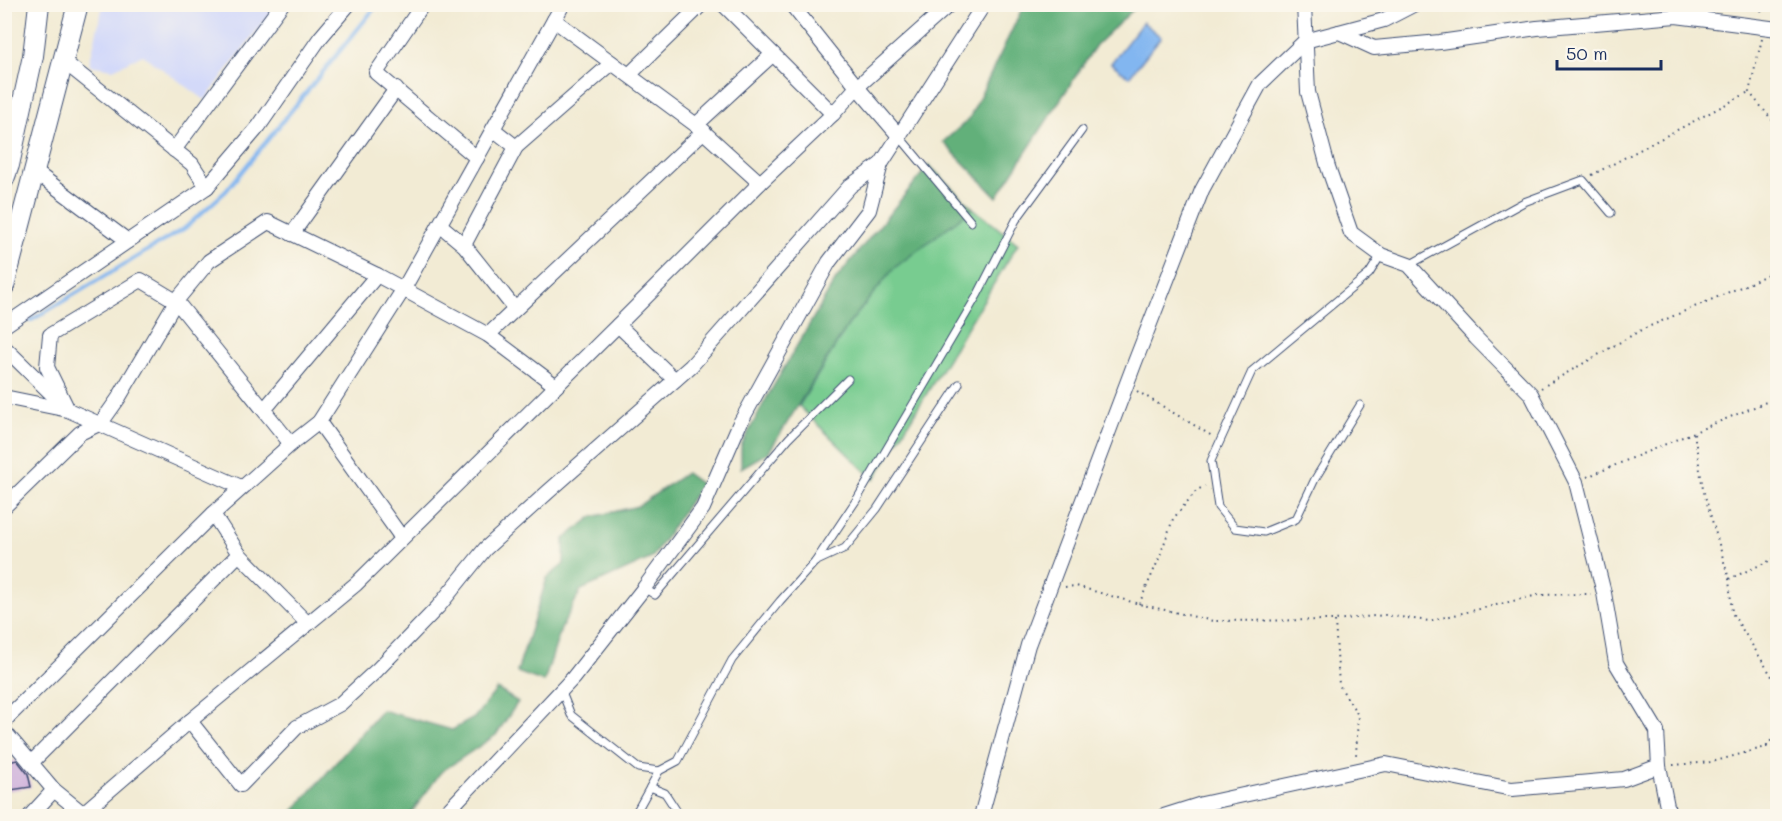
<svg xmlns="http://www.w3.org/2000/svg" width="1782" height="821" viewBox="0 0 1782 821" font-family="Mali,sans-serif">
<rect width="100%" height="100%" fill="#fbf7ec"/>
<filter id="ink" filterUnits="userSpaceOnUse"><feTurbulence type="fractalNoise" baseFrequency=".0167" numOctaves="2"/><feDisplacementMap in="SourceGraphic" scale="12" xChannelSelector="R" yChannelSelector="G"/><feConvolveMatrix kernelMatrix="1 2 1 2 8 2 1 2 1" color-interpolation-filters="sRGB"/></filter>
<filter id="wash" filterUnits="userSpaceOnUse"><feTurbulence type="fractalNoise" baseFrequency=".008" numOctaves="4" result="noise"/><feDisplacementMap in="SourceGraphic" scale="24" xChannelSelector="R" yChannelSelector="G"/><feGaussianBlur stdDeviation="1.35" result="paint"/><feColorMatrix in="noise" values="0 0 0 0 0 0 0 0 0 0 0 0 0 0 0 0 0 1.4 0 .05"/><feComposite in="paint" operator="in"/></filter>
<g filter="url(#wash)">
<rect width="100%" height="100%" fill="#f2ebd4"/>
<polygon fill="#d3d9f9" points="103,5 276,5 205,100 143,55 113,69 89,65"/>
<polygon fill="#78cc90" stroke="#4a7e77" stroke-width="1.5" points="973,208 1018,244 874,480 799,406 848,325 894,268"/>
<g fill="#62b07a" stroke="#3e706c" stroke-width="1.5">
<polygon points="1024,5 1138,5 1096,45 997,197 943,142 969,119"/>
<polygon points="929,165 973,208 894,268 848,325 769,452 741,468 741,446 768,395 836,279"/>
<polygon points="686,473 701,484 652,558 581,590 561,629 544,682 517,672 547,578 564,564 564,539 592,517 638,506"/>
<polygon points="497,689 518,702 496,735 441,772 409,816 289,816 382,710 452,730 474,718"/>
</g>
<polygon fill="#82b6f0" stroke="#4e72a7" stroke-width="1.5" points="1143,22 1161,37 1129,77 1111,63"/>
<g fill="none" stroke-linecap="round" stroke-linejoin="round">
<polyline stroke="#82b6f0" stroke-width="4" points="30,321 185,228 226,191 378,4"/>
</g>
<g id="blocks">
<polygon fill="#caaad9" points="17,760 28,774 31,787 4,791 4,763"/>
</g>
</g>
<g filter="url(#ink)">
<use href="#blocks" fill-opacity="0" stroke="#3b4b70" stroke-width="1.5"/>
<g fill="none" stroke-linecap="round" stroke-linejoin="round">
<defs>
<g id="lane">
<polyline points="899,136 971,222"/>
<polyline points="1409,265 1524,202 1583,180 1611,213"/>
<polyline points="1360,405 1315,479 1296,519 1264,532 1235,528 1218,507 1211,461 1252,371 1369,274 1381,255"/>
<polyline points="815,562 857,499 978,294 1016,220 1082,130"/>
<polyline points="644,588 655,595 789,438 848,379"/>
<polyline points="561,690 571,715 638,768 659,771 678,761 732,660 780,601 815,562 845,548 877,509 959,384"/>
<polyline points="650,787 665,793 680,816"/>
<polyline points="632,816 638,809 659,771"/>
</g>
<g id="street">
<polyline points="423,4 376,73 477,158"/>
<polyline points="791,4 857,87 899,136"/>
<polyline points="554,20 696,125 760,183"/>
<polyline points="1339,32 1384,20 1415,4"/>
<polyline points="773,54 833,114"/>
<polyline points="62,60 192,164 207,187"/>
<polyline points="629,75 702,4"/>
<polyline points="696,125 773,54 723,4"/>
<polyline points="493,129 516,147"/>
<polyline points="174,150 282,4"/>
<polyline points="34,171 128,241"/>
<polyline points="440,225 464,245 515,309"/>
<polyline points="292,234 396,89"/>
<polyline points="464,245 516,147 612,63"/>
<polyline points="618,325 675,380"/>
<polyline points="4,326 207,187 259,126 320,38 349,4"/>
<polyline points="488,335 704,131"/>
<polyline points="4,347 60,402"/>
<polyline points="4,397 68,410 241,487"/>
<polyline points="68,410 47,367 50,335 141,280 176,301 291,444"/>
<polyline points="264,410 377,275"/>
<polyline points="319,422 402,538"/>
<polyline points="4,507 80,433 101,423 118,399 176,301 209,261 268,222 377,275 488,335 556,386"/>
<polyline points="213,514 239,554 308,624"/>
<polyline points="4,721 213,514 291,444 319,422 403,290 563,4"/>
<polyline points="190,721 241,785 297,727 340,704 377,670 438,607 485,549 548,492 691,366 850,186 881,164 984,4"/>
<polyline points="4,731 54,790 86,816"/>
<polyline points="31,763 239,554"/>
<polyline points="1659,766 1669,816"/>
<polyline points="82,814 190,721 356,584 618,325 760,183 833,114 857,87 950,4"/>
<polyline points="30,816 54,790"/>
<polyline points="443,816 573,678 644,588 703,508 739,425 829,262 869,210 881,164"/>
<polyline points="981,816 1028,645 1135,362 1202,190 1260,84 1305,41 1339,32 1374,48 1440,42 1537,28 1676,16 1778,29"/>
<polyline points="1164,816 1202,804 1386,764 1512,789 1624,779 1659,766 1657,731 1616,663 1604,593 1576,482 1531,394 1476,338 1409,265 1381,255 1351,233 1328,167 1308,92 1304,4"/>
</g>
<g id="secondary">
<polyline points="4,179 9,165 33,56 39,4"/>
<polyline points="4,286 78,4"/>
</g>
</defs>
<use href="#lane" stroke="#3b4b70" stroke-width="9"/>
<use href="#street" stroke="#3b4b70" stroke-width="16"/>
<use href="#secondary" stroke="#3b4b70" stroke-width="22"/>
<g stroke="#3b4b70" stroke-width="2" stroke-dasharray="1.5 4.5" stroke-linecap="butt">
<polyline points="1760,4 1762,13"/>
<polyline points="1762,39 1749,92 1778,127"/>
<polyline points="1592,175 1749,92"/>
<polyline points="1541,388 1641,330 1750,283 1778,269"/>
<polyline points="1137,391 1212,436"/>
<polyline points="1694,433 1703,489 1729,579 1732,613 1778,686"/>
<polyline points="1587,477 1778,397"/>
<polyline points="1729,579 1778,557"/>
<polyline points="1065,587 1076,586 1139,604 1213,621 1335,620 1385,615 1429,621 1538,595 1591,594"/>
<polyline points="1139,604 1158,561 1173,519 1197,490 1205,486"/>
<polyline points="1335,621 1339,685 1358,715 1356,756"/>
<polyline points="1766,747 1778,746"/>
<polyline points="1673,765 1712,762 1766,747 1778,732"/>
</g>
<use href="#lane" stroke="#fff" stroke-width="7"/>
<use href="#street" stroke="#fff" stroke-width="14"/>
<use href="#secondary" stroke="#fff" stroke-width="20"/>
</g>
</g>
<rect width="1782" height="821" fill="none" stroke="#fbf7ec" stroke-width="24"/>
<path d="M1557 60v9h104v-9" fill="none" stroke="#1b2f5e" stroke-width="3"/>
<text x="1566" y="60" font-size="18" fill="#1b2f5e" stroke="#fbf7ec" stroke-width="4.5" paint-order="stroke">50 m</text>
</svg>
